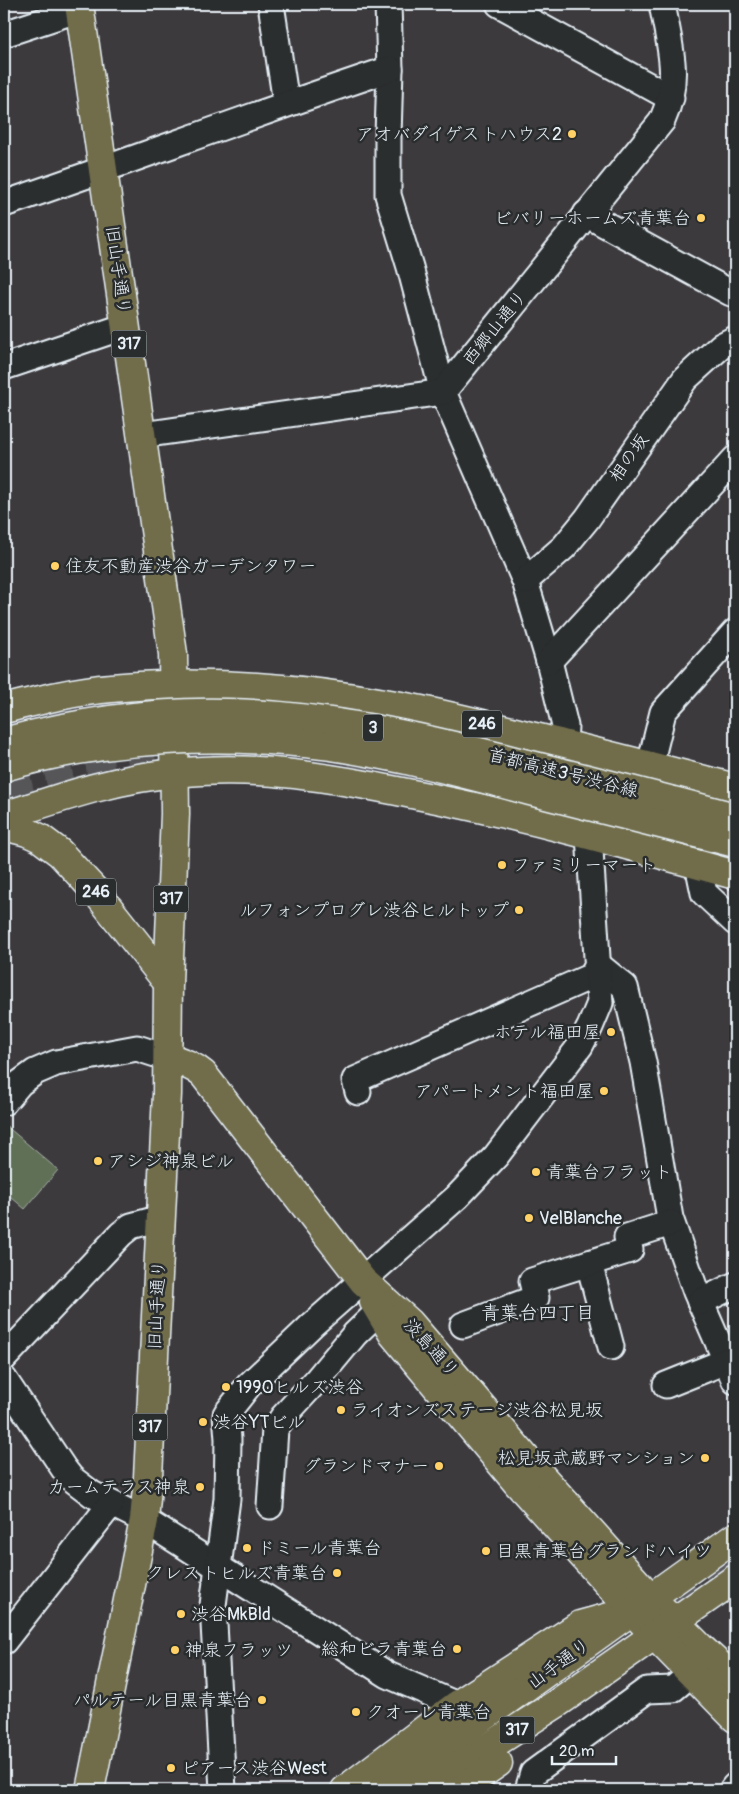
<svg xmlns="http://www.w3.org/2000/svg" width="739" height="1794" viewBox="0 0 739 1794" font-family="Pangolin,'Klee One',sans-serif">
<rect width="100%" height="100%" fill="#3d3a3d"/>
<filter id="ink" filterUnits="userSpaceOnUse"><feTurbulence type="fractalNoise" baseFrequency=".02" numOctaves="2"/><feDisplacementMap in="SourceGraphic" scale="10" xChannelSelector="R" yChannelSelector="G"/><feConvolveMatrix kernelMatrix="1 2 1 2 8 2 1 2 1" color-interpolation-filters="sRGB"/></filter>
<g filter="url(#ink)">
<polygon fill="#616f57" stroke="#a4b0a8" points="4,1124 58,1170 25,1209 4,1191"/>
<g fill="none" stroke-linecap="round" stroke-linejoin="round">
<g stroke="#575559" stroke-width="28" stroke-dasharray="28 14" stroke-linecap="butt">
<polyline points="389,718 499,741"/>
<path d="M4,724c71,-18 149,-31 223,-25"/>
<polyline points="348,769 445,787 482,796"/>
<path d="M4,786c72,-21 151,-31 227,-28"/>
<polyline points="670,1599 735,1556"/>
</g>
<defs>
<g id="minor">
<polyline points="271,4 286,103"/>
<polyline points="388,4 390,69 388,136 388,195 410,267 443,392 525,581 549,661 565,726 564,744"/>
<polyline points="499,4 671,98"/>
<polyline points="4,34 80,9"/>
<path d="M4,204c129,-44 256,-92 386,-135"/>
<polyline points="586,214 731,293"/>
<polyline points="4,367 126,326"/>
<path d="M142,435l301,-43 219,-271c19,-42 8,-74 0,-117"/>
<polyline points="525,581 564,547 587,519 685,379 721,346 735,339"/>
<polyline points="549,661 735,459"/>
<polyline points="650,765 663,712 735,632"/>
<polyline points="698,864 704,893 735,922"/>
<polyline points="358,1092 355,1080 592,976 598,965 625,987 643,1062 670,1218 696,1292 735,1381"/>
<polyline points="4,1102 20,1083 35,1072 56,1063 137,1048 168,1058"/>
<polyline points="589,1263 611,1347"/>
<polyline points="700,1302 735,1285"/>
<polyline points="463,1325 536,1298 532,1281 630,1250 627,1237 671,1223"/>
<polyline points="4,1358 121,1234 131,1226 161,1218"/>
<polyline points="4,1379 64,1469 71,1478 92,1494 144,1520 388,1675 457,1705"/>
<polyline points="666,1385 726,1361"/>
<polyline points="270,1506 275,1429 283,1417 316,1381 355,1334 379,1311"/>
<polyline points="4,1641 111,1504"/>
<polyline points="223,1790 213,1605 227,1499 228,1439 226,1414 249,1385 312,1325 457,1197 496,1156 580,1046 590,1027 600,1003 589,835"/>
<polyline points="528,1790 533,1773 647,1690 673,1689 691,1674"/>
<polyline points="732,1790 735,1786"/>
</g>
<g id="major">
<polyline points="79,4 173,654 175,814 168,983 167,1094 148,1477 144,1520 90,1790"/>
<path d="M168,1058c14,3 24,7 35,16l160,207 47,42 126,147 114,127 51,51 34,31"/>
<polyline points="374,1302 393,1334 519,1485 654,1635 735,1718"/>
<polyline points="345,1790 457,1705 580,1625 613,1616"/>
<polyline points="382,1790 735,1537"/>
<polyline points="422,1790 556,1704 735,1579"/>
<polyline points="459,1790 498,1763"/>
</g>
<g id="highway">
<path d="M4,709c35,-9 71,-18 107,-21 97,-9 195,0 290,18 55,10 108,25 162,38 58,14 115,29 172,44"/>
<path d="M4,816c56,-18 112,-38 172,-43 80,-9 158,5 236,21 109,21 216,51 323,81"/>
<polyline points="4,826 27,832 40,838 60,853 96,892 168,983"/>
</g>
</defs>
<use href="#minor" stroke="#e8f1f8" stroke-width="29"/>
<use href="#major" stroke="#e8f1f8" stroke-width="31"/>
<use href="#highway" stroke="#e8f1f8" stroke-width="31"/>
<use href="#minor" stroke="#2a2d2e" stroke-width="25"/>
<use href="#major" stroke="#716d4b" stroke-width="28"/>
<use href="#highway" stroke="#716d4b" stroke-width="28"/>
<defs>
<g id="highway-bridge">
<path d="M4,742c73,-20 148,-31 224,-29 98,2 193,24 287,48 74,18 147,37 220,56"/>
<path d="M4,767c101,-30 222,-35 326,-21 68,10 134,27 200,45 68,17 137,35 205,52"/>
</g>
</defs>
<use href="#highway-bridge" stroke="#e8f1f8" stroke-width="31" stroke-linecap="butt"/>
<use href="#highway-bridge" stroke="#716d4b" stroke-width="28"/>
</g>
</g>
<g fill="#ffd166" stroke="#2a2d2e" stroke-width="2">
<circle cx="572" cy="134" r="5"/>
<circle cx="701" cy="218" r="5"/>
<circle cx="55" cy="566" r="5"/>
<circle cx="502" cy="865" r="5"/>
<circle cx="519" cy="910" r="5"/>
<circle cx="611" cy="1032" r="5"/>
<circle cx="604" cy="1091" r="5"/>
<circle cx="98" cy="1161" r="5"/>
<circle cx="536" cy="1172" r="5"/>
<circle cx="529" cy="1218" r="5"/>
<circle cx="226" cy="1387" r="5"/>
<circle cx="341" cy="1410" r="5"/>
<circle cx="203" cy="1422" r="5"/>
<circle cx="705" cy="1458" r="5"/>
<circle cx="439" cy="1466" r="5"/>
<circle cx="200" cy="1487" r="5"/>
<circle cx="247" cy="1548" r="5"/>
<circle cx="486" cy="1551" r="5"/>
<circle cx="337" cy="1573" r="5"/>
<circle cx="181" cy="1614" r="5"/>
<circle cx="457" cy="1649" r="5"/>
<circle cx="175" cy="1650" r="5"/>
<circle cx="262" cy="1700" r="5"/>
<circle cx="356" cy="1712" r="5"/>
<circle cx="171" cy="1768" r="5"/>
</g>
<g text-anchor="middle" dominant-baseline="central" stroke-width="5" stroke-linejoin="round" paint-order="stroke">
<g fill="#2a2d2e" stroke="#afb6bb" stroke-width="1">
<rect x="111.5" y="330.5" width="35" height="27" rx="4"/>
<rect x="462" y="710.5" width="40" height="27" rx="4"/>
<rect x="363" y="714.5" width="20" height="27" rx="4"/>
<rect x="76" y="878.5" width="40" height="27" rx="4"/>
<rect x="153.5" y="885.5" width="35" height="27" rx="4"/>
<rect x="132.5" y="1413.5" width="35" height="27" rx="4"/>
<rect x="499.5" y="1716.5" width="35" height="27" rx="4"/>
</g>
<g font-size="16" font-weight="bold" fill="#e8f1f8">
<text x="129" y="344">317</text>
<text x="482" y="724">246</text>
<text x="373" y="728">3</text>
<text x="96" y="892">246</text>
<text x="171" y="899">317</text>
<text x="150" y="1427">317</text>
<text x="517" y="1730">317</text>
</g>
<g font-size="18" fill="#e8f1f8" stroke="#2a2d2e" text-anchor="start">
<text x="562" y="134" text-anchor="end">アオバダイゲストハウス2</text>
<text x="691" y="218" text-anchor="end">ビバリーホームズ青葉台</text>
<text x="65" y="566">住友不動産渋谷ガーデンタワー</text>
<text x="512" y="865">ファミリーマート</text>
<text x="509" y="910" text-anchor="end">ルフォンプログレ渋谷ヒルトップ</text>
<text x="601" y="1032" text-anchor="end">ホテル福田屋</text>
<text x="594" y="1091" text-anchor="end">アパートメント福田屋</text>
<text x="108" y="1161">アシジ神泉ビル</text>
<text x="546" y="1172">青葉台フラット</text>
<text x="539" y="1218">VelBlanche</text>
<text x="236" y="1387">1990ヒルズ渋谷</text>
<text x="351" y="1410">ライオンズステージ渋谷松見坂</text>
<text x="213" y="1422">渋谷YTビル</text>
<text x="695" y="1458" text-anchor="end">松見坂武蔵野マンション</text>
<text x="429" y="1466" text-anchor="end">グランドマナー</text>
<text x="190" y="1487" text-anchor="end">カームテラス神泉</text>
<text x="257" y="1548">ドミール青葉台</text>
<text x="496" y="1551">目黒青葉台グランドハイツ</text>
<text x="327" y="1573" text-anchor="end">クレストヒルズ青葉台</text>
<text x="191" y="1614">渋谷MkBld</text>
<text x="447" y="1649" text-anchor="end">総和ビラ青葉台</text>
<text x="185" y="1650">神泉フラッツ</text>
<text x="252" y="1700" text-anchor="end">パルテール目黒青葉台</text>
<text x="366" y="1712">クオーレ青葉台</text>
<text x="181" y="1768">ピアース渋谷West</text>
</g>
<g font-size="18" fill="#e8f1f8" stroke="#2a2d2e">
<text transform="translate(118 270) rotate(82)">旧山手通り</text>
<text transform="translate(495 328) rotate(-51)">西郷山通り</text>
<text transform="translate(629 458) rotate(-55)">相の坂</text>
<text transform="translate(563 773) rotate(14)">首都高速3号渋谷線</text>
<text transform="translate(157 1305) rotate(-87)">旧山手通り</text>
<text transform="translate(431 1348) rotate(48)">淡島通り</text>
<text transform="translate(559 1664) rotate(-36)">山手通り</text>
</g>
<g font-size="19" fill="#e8f1f8" stroke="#2a2d2e">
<text x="538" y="1313">青葉台四丁目</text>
</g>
</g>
<rect width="739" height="1794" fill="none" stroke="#2a2d2e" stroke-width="20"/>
<rect x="10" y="10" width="719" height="1774" fill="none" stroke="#e8f1f8" stroke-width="2" filter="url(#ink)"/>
<path d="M552 1756v8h64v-8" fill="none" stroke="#e8f1f8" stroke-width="2.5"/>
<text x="559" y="1756" font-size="15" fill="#e8f1f8" stroke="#2a2d2e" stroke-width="4" paint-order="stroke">20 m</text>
</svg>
